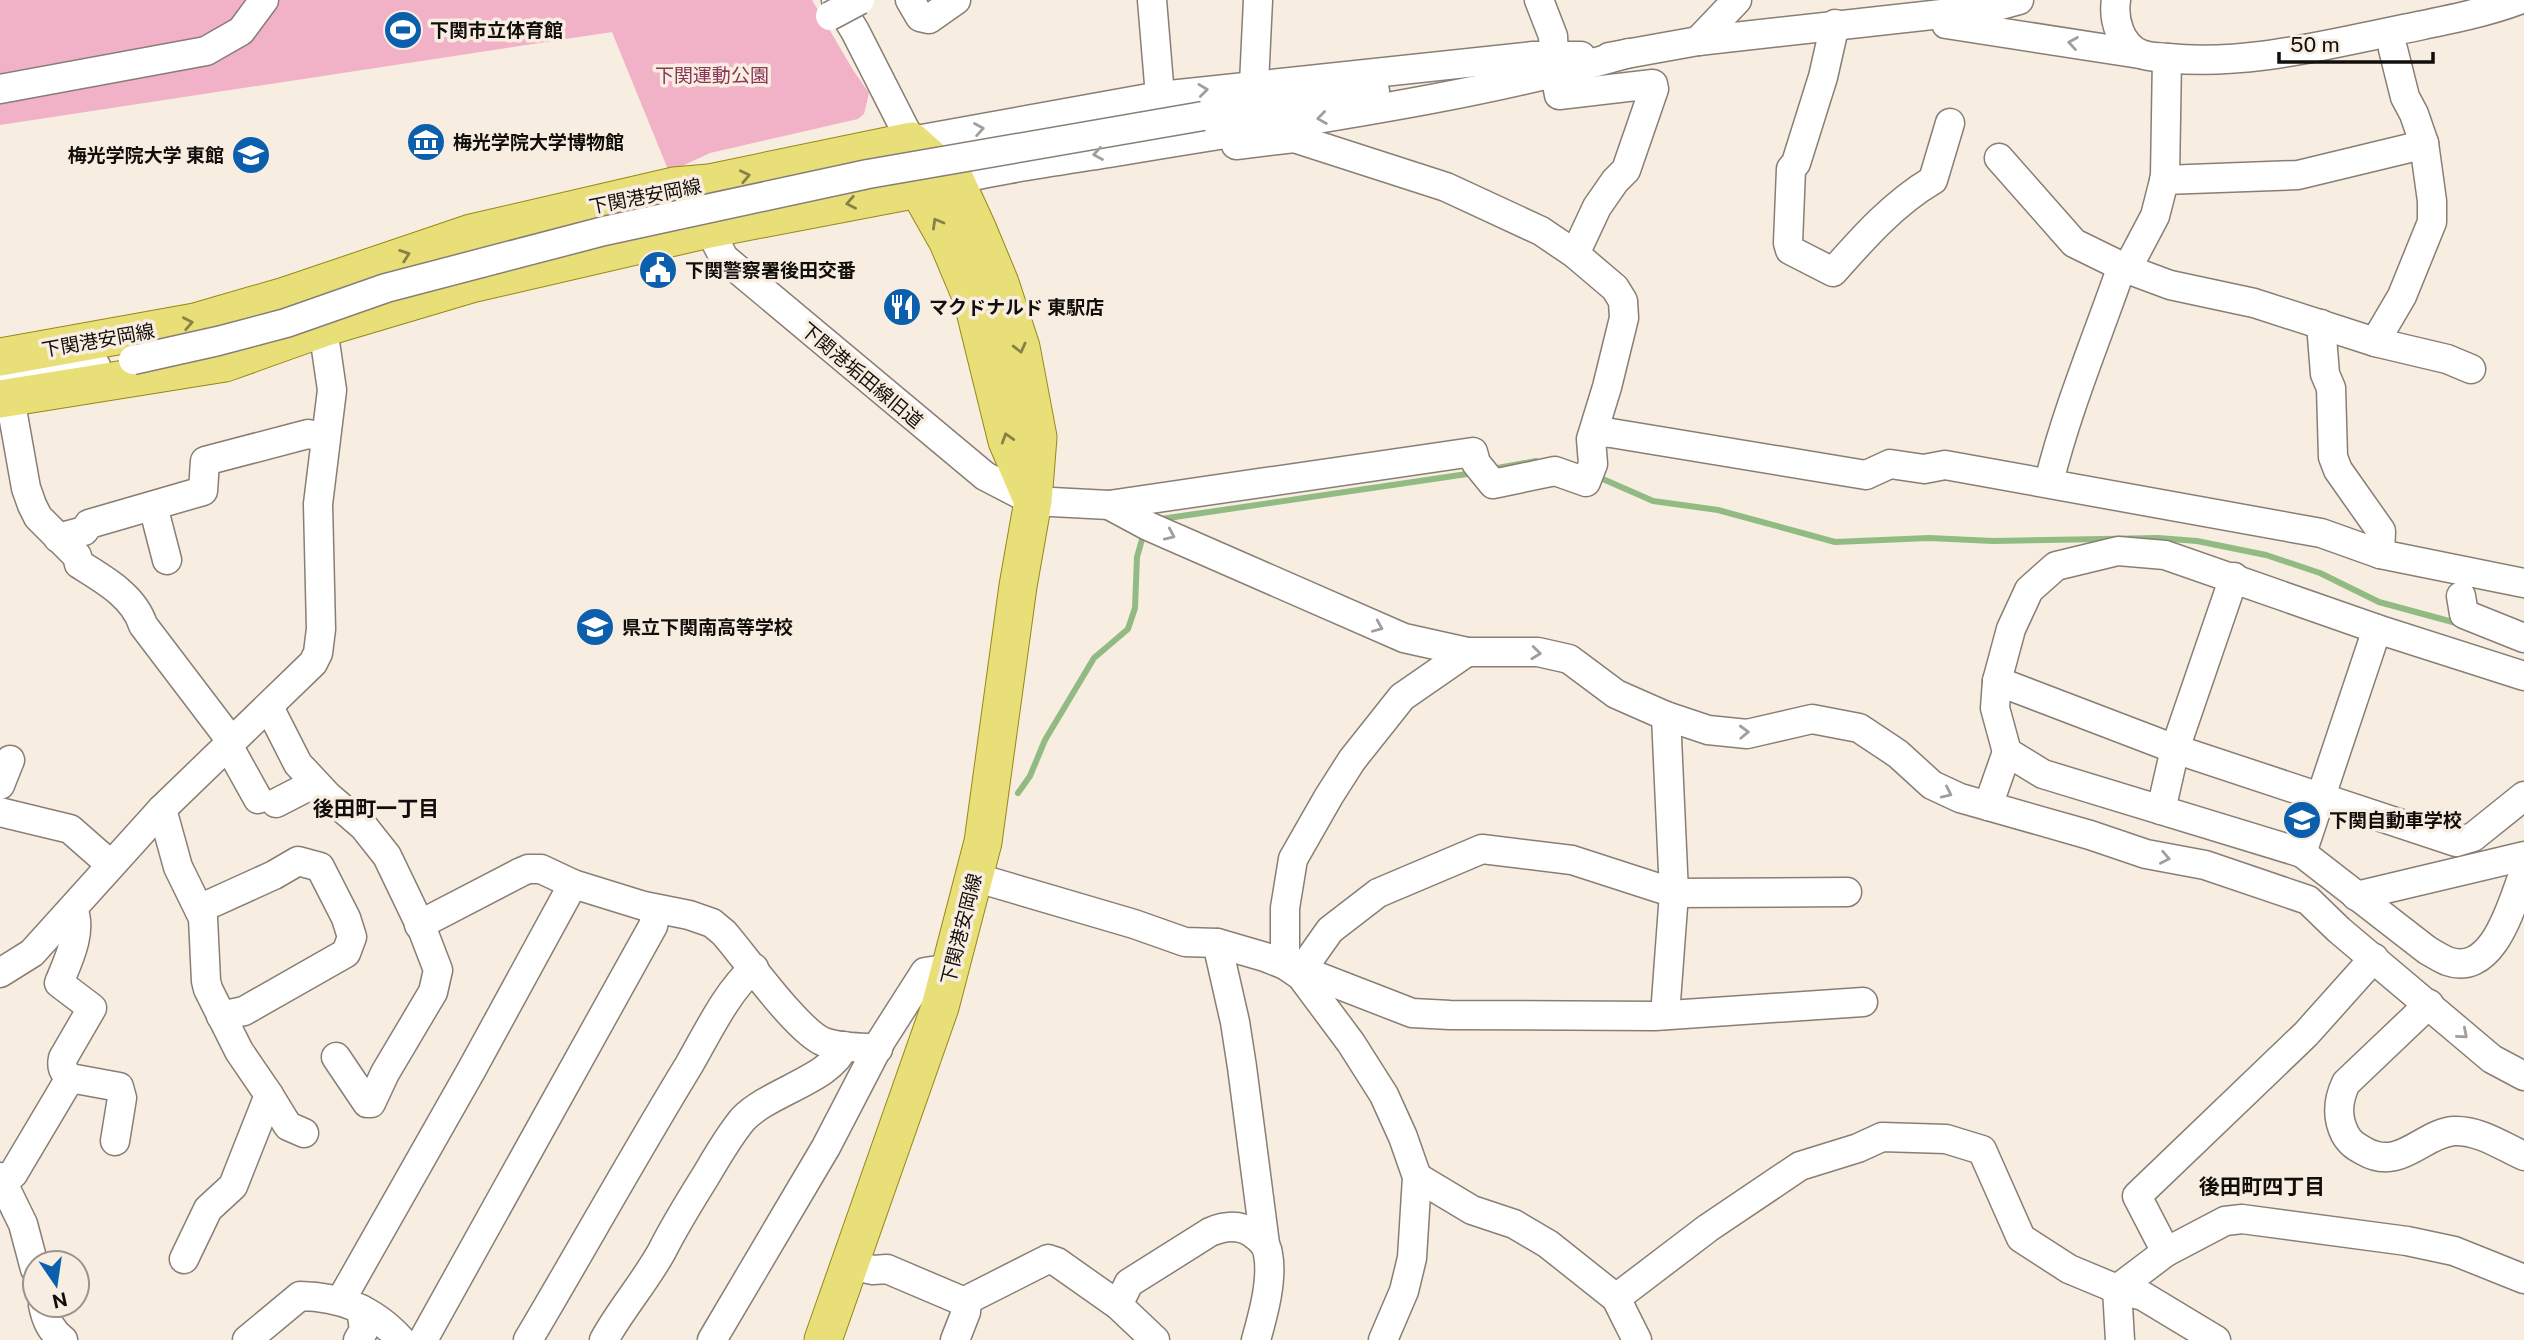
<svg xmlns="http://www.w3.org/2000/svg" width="2524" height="1340" viewBox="0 0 2524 1340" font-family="'Public Sans','Noto Sans JP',sans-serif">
<rect width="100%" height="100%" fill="#f8ede1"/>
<polygon fill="#f1b1c6" points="0,0 812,0 853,70 869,93 864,114 858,119 710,153 669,172 612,32 0,125"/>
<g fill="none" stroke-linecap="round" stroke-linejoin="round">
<g stroke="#91bb83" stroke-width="6">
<polyline points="1492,469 1536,461"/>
<polyline points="1596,476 1653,501 1718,510 1835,542 1929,538 1993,541 2158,538 2197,541 2266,555 2320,573 2379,602 2460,624"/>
<polyline points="1161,519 1474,473"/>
<polyline points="1018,793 1030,776 1045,740 1094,658 1128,629 1135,608 1137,557 1143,536"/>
</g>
<defs>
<g id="minor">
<polyline points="836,0 855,31 911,141 914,158"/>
<polyline points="910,0 920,17 929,19 956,0"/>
<polyline points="1152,0 1160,96"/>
<polyline points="1539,0 1553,36 1554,57"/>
<path d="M2116,0c-3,19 4,46 25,54 7,3 18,3 26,4 77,8 153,-12 227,-27 42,-9 85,-16 125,-31"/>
<path d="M1835,24l-12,53 -27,86 -5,6 -3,74 2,7 43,22c30,-34 61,-69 100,-92l17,-57"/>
<polyline points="1946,24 2140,54"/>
<polyline points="1698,41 1737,0"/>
<polyline points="1609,57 1698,41 1986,9 2019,0"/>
<polyline points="1555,74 1559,95 1653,84 1654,89 1626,170 1615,181 1597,207 1575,254"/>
<polyline points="1254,84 1258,0"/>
<polyline points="0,89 206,51 241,31 264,0"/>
<polyline points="1203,116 1375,91"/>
<polyline points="911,141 1160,96 1533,56 1581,56"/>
<polyline points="1999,158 2074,243 2127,269 2170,285 2254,303 2375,342 2447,359 2471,369"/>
<polyline points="2164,180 2298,175 2418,146 2424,143"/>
<path d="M937,184c56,-14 115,-22 172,-31 174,-30 350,-51 520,-100"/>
<polyline points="709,229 724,258 985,476 1033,501 1109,505 1473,452 1476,463 1493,484 1555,471 1586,482 1593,464 1591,439 1607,387 1624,318 1623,301 1615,288 1575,254 1541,231 1446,187 1294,138 1236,145 1234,131"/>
<polyline points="2127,269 2155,216 2165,177 2167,58"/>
<polyline points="2321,324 2325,374 2331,388 2333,457 2338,470 2381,531 2380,554"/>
<polyline points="2375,342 2402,296 2432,222 2432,201 2424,143 2414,114 2405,97 2393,49"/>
<polyline points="0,380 96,366"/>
<path d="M10,398l16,90 6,17 6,12 39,39 2,8c24,15 55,32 64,61l89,117"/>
<polyline points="1594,432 1611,433 1866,475 1890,464 1924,469 1945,465 2321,533 2380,554 2524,583"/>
<path d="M2049,482c18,-73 48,-144 73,-216"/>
<polyline points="1109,505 1148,526 1404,638 1467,652 1538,652 1569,659 1616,694 1666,716 1708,730 1747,734 1812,719 1859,728 1898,754 1932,785 1960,798 2090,835 2146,854 2205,865 2308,900 2339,930 2492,1059 2524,1076"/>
<polyline points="153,506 167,560"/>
<polyline points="58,538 84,531 89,524 203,491 205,461 308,434 325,437"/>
<polyline points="2461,596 2464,614 2524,638"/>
<path d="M2524,676l-147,-47 -212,-74 -47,-4 -62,15 -27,24 -18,39 -14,52 -2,27 12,44 36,22 259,79 125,97c7,4 13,8 20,11 47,17 65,-58 77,-89"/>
<polyline points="1997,681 2175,749 2456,842 2473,837 2524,796"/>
<polyline points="269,707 298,764 328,796 364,827 387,856 423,931 438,970 433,992 385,1073 371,1103 367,1103 336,1057"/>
<polyline points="228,745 258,799"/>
<polyline points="0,785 10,760"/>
<polyline points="276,803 315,783"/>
<polyline points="1988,806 2007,752"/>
<polyline points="162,809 178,867 203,918 206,981 208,989 239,1051 269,1095 233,1186 208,1209 184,1259"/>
<polyline points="2161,810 2175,749 2234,577"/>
<polyline points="0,812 70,829 111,865"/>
<polyline points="2302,853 2377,629"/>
<polyline points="974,877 1134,924 1185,942 1217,943 1265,957 1285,965 1301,976 1351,1043 1384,1095 1403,1137 1417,1177 1412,1258 1404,1291 1383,1340"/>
<polyline points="1847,892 1674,893 1572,860 1482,849 1378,893 1330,930 1306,964 1314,975 1412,1013 1450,1015 1655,1016 1863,1002"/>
<polyline points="2356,896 2524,856"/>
<polyline points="199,909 274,875 298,861 320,867 346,918 352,937 346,953 244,1011 221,1016"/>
<path d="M419,925l102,-53 7,-3h13l32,15 71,22 45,9 23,8 12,10c21,24 74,99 100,109 16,6 37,5 54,7"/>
<polyline points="1217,943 1235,1022 1242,1067 1265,1244"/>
<polyline points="1285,965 1285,908 1293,859 1329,796 1352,760 1402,697 1467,652"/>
<polyline points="0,973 32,953 162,809 313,663 318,653 321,629 318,504 332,390 323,328"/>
<path d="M2429,1004l-83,79c-8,17 -10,33 -1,51 5,9 10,12 19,17 36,21 59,-18 90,-20 25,-1 48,15 70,25"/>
<polyline points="1665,1015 1674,893 1666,716"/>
<path d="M70,1078c-7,-7 -9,-11 -7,-20l29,-50 -33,-25c9,-22 24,-52 14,-74"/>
<polyline points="269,1095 288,1126 304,1133"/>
<polyline points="0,1177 23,1224 35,1269"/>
<polyline points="1417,1177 1472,1210 1514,1224 1548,1244 1616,1298 1637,1340"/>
<polyline points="3,1182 13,1174 70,1078 119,1087 122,1098 115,1141"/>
<polyline points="2166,1252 2225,1221 2242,1219 2407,1241 2454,1251 2524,1279"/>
<polyline points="849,1265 873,1270 887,1269 960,1300 967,1300 1048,1259 1057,1262 1118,1305 1155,1340"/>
<polyline points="2117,1289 2166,1252 2137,1196 2306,1034 2374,958"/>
<polyline points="2117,1289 2120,1340"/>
<polyline points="1616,1298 1708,1228 1800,1166 1858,1148 1882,1137 1946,1139 1982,1150 2021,1238 2069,1269 2117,1289 2143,1296 2216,1340"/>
<polyline points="341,1300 472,1069 573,884"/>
<path d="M43,1305c3,15 8,26 20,35"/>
<path d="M1118,1305l11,-22 81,-51c14,-6 29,-8 42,1 7,5 15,11 16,21 5,26 -5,61 -12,86"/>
<path d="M247,1340l53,-44c41,1 73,13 101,44"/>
<polyline points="358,1340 364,1330 361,1309"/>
<polyline points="423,1340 653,926 657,909"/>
<path d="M528,1340c54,-91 106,-185 161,-275 18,-31 38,-74 65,-97"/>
<path d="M604,1340c17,-31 41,-58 58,-89 13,-26 28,-50 43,-74 12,-20 23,-40 38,-58 27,-28 89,-40 101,-73"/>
<polyline points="712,1340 826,1147 881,1041 925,972 951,968"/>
<polyline points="955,1340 966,1312 967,1300"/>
</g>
<g id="major">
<polyline points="0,357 195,322 285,296 471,233 674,186 709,183 911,141 955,180 978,230 1000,283 1021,347 1038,437 1033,501 1018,586 983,842 940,1007 823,1340"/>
<polyline points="0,399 225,363 323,328 471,284 709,229 918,189 948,242 972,299 1007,441 1031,497"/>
</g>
</defs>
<use href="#minor" stroke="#887e74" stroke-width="31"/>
<use href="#major" stroke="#958817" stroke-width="39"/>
<use href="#minor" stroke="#fff" stroke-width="28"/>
<use href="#major" stroke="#e9df78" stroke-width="37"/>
<defs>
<g id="minor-bridge">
<polyline points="830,16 860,0"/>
<polyline points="133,360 218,341 286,323 386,288 604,231 868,174 1203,116"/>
</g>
</defs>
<use href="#minor-bridge" stroke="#887e74" stroke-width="31" stroke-linecap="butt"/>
<use href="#minor-bridge" stroke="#fff" stroke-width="28"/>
</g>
<defs><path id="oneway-chevron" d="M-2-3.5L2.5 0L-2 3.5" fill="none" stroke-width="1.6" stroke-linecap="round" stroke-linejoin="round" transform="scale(1.75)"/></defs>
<g stroke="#a09f9d">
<use href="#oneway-chevron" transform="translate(2073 43) rotate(-171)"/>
<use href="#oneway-chevron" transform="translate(1203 90) rotate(-7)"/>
<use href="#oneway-chevron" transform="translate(1322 118) rotate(172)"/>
<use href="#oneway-chevron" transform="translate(979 129) rotate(-10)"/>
<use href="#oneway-chevron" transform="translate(1098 154) rotate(170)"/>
<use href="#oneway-chevron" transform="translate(1170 535) rotate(24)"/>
<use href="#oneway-chevron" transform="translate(1378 627) rotate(23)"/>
<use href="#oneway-chevron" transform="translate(1536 653) rotate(6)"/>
<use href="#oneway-chevron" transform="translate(1744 732) rotate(-2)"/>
<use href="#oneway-chevron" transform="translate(1947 793) rotate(25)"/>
<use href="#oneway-chevron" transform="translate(2165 858) rotate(11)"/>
<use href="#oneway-chevron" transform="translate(2463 1034) rotate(41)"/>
</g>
<g stroke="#888147">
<use href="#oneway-chevron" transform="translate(745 176) rotate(-12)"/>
<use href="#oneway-chevron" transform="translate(851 203) rotate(169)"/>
<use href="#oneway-chevron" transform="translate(937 223) rotate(-120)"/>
<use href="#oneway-chevron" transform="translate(405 255) rotate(-19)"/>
<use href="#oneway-chevron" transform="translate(188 323) rotate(-11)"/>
<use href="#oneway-chevron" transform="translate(1020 348) rotate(76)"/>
<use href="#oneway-chevron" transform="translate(1007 438) rotate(-107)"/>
</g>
<defs>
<symbol id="stadium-disc" viewBox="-11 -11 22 22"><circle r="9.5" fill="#0b5fad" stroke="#f8ede1"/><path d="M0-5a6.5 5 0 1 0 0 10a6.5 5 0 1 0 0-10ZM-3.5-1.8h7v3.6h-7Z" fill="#fff"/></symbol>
<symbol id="museum-disc" viewBox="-11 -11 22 22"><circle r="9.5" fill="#0b5fad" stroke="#f8ede1"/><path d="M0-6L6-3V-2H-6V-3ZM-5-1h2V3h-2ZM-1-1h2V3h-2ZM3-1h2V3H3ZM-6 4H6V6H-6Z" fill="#fff"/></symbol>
<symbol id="university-disc" viewBox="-11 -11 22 22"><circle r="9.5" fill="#0b5fad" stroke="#f8ede1"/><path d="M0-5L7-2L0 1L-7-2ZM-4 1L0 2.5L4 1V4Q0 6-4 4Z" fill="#fff"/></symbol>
<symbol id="civic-disc" viewBox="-11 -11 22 22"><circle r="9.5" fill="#0b5fad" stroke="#f8ede1"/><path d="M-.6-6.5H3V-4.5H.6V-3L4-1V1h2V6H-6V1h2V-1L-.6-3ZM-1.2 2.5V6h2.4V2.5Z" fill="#fff"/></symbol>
<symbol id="restaurant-disc" viewBox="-11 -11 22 22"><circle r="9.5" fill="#0b5fad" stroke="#f8ede1"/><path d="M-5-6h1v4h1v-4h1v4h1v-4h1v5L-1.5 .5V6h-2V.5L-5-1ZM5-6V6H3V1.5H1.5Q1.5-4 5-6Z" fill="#fff"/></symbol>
<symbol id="school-disc" viewBox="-11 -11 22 22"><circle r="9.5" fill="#0b5fad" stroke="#f8ede1"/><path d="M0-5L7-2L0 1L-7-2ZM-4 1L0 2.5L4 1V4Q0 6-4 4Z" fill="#fff"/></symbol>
</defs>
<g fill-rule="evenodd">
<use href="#stadium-disc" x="381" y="8" width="44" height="44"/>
<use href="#museum-disc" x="404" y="120" width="44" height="44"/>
<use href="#university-disc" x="229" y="133" width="44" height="44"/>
<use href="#civic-disc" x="636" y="248" width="44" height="44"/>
<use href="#restaurant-disc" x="880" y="285" width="44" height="44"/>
<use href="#school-disc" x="573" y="605" width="44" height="44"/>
<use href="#school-disc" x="2280" y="798" width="44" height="44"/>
</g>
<g text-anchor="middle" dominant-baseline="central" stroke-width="7" stroke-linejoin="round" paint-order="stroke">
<g font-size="19" font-weight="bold" fill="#120e0b" stroke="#f8ede1" text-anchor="start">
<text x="430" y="30">下関市立体育館</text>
<text x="453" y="142">梅光学院大学博物館</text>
<text x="224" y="155" text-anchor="end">梅光学院大学 東館</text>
<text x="685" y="270">下関警察署後田交番</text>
<text x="929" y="307">マクドナルド 東駅店</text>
<text x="622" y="627">県立下関南高等学校</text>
<text x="2329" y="820">下関自動車学校</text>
</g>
<g font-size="19" fill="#8a3658" stroke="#f8ede1">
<text x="712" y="75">下関運動公園</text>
</g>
<g font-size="19" fill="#120e0b" stroke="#f8ede1">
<text transform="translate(645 196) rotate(-11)">下関港安岡線</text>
<text transform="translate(98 340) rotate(-10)">下関港安岡線</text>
<text transform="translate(862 375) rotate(40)">下関港垢田線旧道</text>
<text transform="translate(961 929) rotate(-76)">下関港安岡線</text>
</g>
<g font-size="21" font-weight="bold" fill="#120e0b" stroke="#f8ede1">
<text x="376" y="808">後田町一丁目</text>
<text x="2262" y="1186">後田町四丁目</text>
</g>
</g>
<g transform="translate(56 1284) rotate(167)"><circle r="33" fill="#f8ede1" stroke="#9c948b" stroke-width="2"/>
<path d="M0-5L12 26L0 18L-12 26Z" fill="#0b5fad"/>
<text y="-10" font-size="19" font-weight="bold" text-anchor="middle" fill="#120e0b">N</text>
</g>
<path d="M2279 52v10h154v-10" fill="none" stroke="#120e0b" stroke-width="3.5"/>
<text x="2290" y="52" font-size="21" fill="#120e0b" stroke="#f8ede1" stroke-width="5" paint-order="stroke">50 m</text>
</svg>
